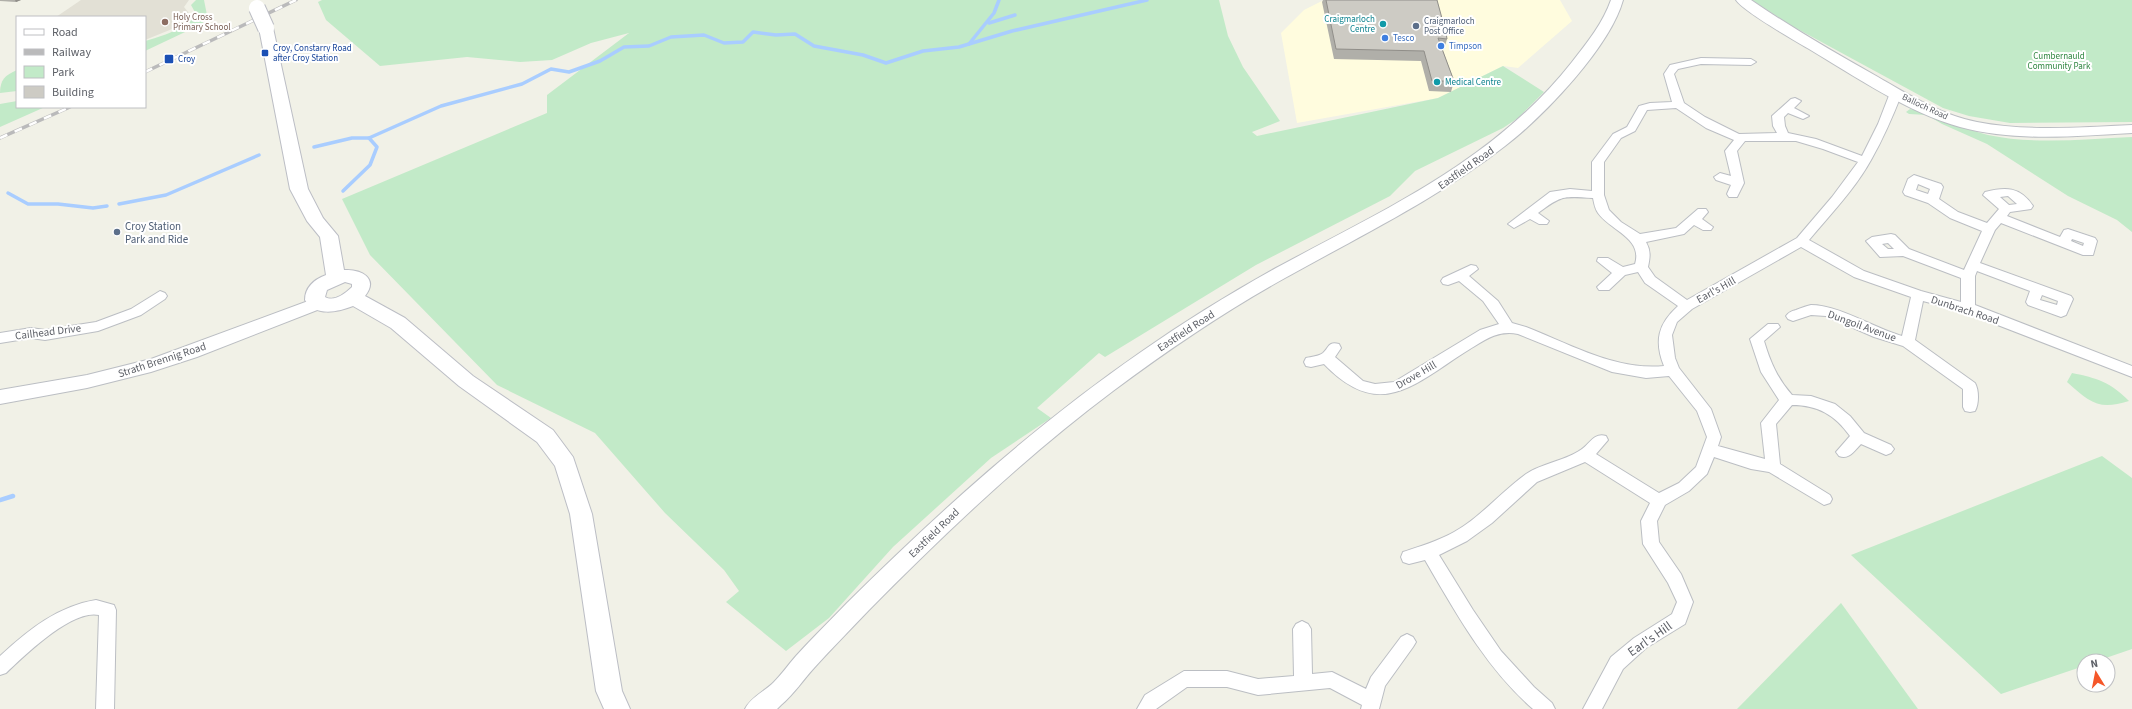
<svg xmlns="http://www.w3.org/2000/svg" width="2132" height="709" viewBox="0 0 2132 709" font-family="'Source Sans 3',sans-serif">
<rect width="100%" height="100%" fill="#f1f1e7"/>
<polygon fill="#fffcde" points="1324,0 1560,0 1572,21 1518,68 1503,66 1438,98 1297,123 1281,33 1304,10"/>
<polygon fill="#e2e0d5" points="81,0 189,0 184,7 192,17 177,27 145,40 145,17 56,17"/>
<g fill="#c2eac8">
<path d="M196,0h8l3,15 -5,9 -57,27v-10c15,-4 43,-13 51,-27l-5,-9z"/>
<polygon points="322,0 1219,0 1228,36 1243,67 1280,121 1252,132 1257,136 1438,98 1503,66 1544,92 1518,118 1503,128 1415,171 1390,196 1256,265 1105,357 1099,353 1037,408 1051,418 991,458 893,547 829,618 786,651 726,602 739,591 724,570 665,513 595,433 497,385 370,255 342,199 547,113 547,95 629,33 591,43 552,60 520,62 467,57 380,66 326,20 318,2"/>
<polygon points="1752,0 2132,0 2132,122 2010,123 1969,116 1943,108 1792,26"/>
<path d="M17,70v21l-17,2c0,-13 5,-18 17,-23z"/>
<polygon points="17,101 17,107 45,107 0,127 0,104"/>
<path d="M1910,109c27,5 51,20 78,26 47,10 97,4 144,2v95l-15,-12 -49,-24 -81,-52 -45,-20 -15,-9 -18,-1 -3,-2z"/>
<path d="M2072,373c25,5 38,9 57,28 -31,10 -39,1 -62,-19z"/>
<polygon points="2102,456 2132,478 2132,649 2097,661 2084,661 2084,666 2001,694 1851,555"/>
<polygon points="1841,603 1918,709 1737,709"/>
</g>
<g fill="none" stroke-linecap="round" stroke-linejoin="round">
<g stroke="#a9cdff" stroke-width="3.5">
<polyline points="989,23 1015,15"/>
<polyline points="969,44 994,13 999,0"/>
<polyline points="314,147 352,138 369,138 441,106 522,84 551,69 569,72 600,61 624,47 649,46 671,37 704,35 724,43 743,42 753,32 776,35 795,34 814,46 863,55 886,63 923,51 959,47 1012,31 1147,0"/>
<polyline points="343,191 370,165 377,147 369,138"/>
<polyline points="8,193 28,204 58,204 93,208 107,206"/>
<polyline points="119,204 166,195 259,155"/>
</g>
<polyline stroke="#a9cdff" stroke-width="4.5" points="0,500 13,496"/>
<defs>
<g id="minor">
<path d="M1701,58l50,1 5,3 -5,3 -50,-1 -23,5 -4,5 10,29 21,14 34,17 38,-1 -4,-7 -1,-10 19,-17 4,-1 6,3 -7,7 15,8 -6,3 -15,-6 -4,4 1,9 3,7 28,6 46,17 16,-32 12,-31 2,-2h8l2,2c-9,23 -19,46 -31,67 -16,29 -41,55 -62,80l55,31 57,20 40,11v-24l-58,-22 -23,1 -14,-16 6,-4 19,-3 4,1 14,14 55,21 18,-39 -32,-13 -22,-15 -23,-8 -2,-3 5,-13 6,-4 27,9 2,3 -4,12 19,13 29,11 12,-14 -16,-14 2,-3c20,-5 35,-6 48,14l-2,3 -21,3 -3,4 53,21 4,-7 4,-1 27,9 2,3 -4,14h-10l-82,-32 -6,7 -15,33 91,33 2,3 -7,16 -5,2 -33,-12 -2,-3 4,-11 -53,-20 -2,5v29l157,61v11l-168,-65 -41,-11 -8,39 60,43c4,7 4,21 0,28l-5,1 -5,-1 -2,-4v-18l-60,-43 -29,-9 -48,-21 -15,-1 -18,6 -5,-2 -2,-3c3,-4 6,-5 10,-6 5,-2 10,-4 15,-5 28,0 63,23 91,31l9,-39 -57,-20 -53,-30 -109,62 -15,13 -5,13 3,23 4,10 32,41 10,28 -3,9 47,13 -4,-36 18,-23 -18,-28 -11,-33 18,-15h10l2,3 -16,14c6,20 13,37 28,54l19,1 24,8 15,12 14,17 27,12 3,4 -3,4 -5,2 -25,-11c-7,7 -12,16 -22,12l-3,-4 14,-16c-15,-21 -32,-31 -58,-31l-16,19 4,40 50,31 2,4 -2,4 -6,2 -55,-33 -18,-3 -37,-12 -7,17 -18,17 -24,14 -8,16 2,21 22,32 12,28 -8,22 -39,24 -23,21 -21,40h-19l28,-52 23,-19 38,-24 5,-12 -9,-19 -25,-39 -2,-23 9,-18 -65,-41 -48,20 -45,41 -25,18 -28,14 34,55 28,41 33,36 18,16 3,6h-22c-47,-41 -77,-96 -108,-149l-16,4 -6,-2 -2,-5 2,-5c18,-6 35,-11 51,-20 27,-15 47,-40 72,-58 15,-10 37,-13 53,-23 10,-5 14,-19 27,-15l2,4 -12,14 63,39 20,-10 17,-16 11,-30 -10,-26 -28,-35 -23,2 -34,-6 -94,-38c-19,-4 -32,5 -48,15 -55,34 -89,74 -146,15l-13,3 -5,-1 -2,-4 2,-4c5,-1 13,-2 17,-5 6,-5 5,-12 16,-9l2,4 -6,9 28,24 12,3 19,-2 86,-52 19,-6 -16,-23 -24,-20 -11,4 -5,-1 -2,-3 2,-3 28,-13 5,1 2,3 -9,7 29,25 14,22 14,4c44,17 90,44 138,39 -10,-25 -6,-42 14,-60l-33,-23 -7,-11 -13,3 -16,15h-10l-2,-3 15,-14 -15,-12 1,-3h10l15,9 12,-3c8,-26 -24,-33 -37,-51 -3,-4 -4,-10 -5,-15 -30,-2 -31,-3 -55,15l11,8 -2,3h-8l-9,-5 -16,9 -6,-4 42,-32 20,-3 22,2v-29l21,-28 14,-7 12,-21 11,-3 22,-1 -8,-28 6,-9zM1676,108l30,20 28,12 -9,11 6,25 -11,-3 -6,4 2,3 15,5 -4,9 2,3h8l7,-14 -7,-32 8,-10h51l27,8 35,13 -26,35 -35,41 -110,62 -32,-23 -7,-10c2,-10 3,-16 -2,-25l38,-8 10,-9 9,5h8l2,-3 -11,-8 6,-7 -2,-3h-8l-22,19 -36,6 -19,-12 -12,-12 -5,-15v-33l17,-24 14,-7 12,-21zM1918,184l12,5 -2,5 -12,-4zM2008,196l9,8 -8,1 -9,-8zM2072,239l12,4 -1,3 -12,-5zM1888,243l6,6h-6l-6,-5zM2042,295l16,6 -1,4 -17,-5z"/>
<polygon points="160,291 165,293 167,296 165,299 141,315 98,331 45,340 31,338 0,343 0,333 31,328 45,330 96,322 131,309"/>
<path d="M96,600l18,5 2,5 -2,99h-18l3,-94c-27,-6 -74,40 -93,58l-6,2v-19c28,-26 58,-50 96,-56z"/>
<polygon points="1302,621 1308,624 1311,629 1312,674 1332,672 1366,689 1371,677 1401,637 1407,634 1413,637 1416,642 1413,647 1385,686 1379,709 1361,709 1362,705 1330,688 1258,695 1227,687 1187,687 1156,709 1137,709 1145,695 1184,671 1227,671 1258,679 1294,676 1293,629 1296,624"/>
</g>
<g id="tertiary">
<path d="M1611,0h12c-13,47 -79,116 -118,146 -68,53 -145,90 -220,132 -60,33 -117,72 -172,113 -88,66 -168,142 -245,220 -18,19 -36,37 -54,57 -11,12 -20,26 -33,37l-4,4h-32c6,-12 19,-17 29,-27 8,-8 14,-17 22,-26 16,-18 34,-35 51,-53 92,-91 187,-177 294,-251 43,-30 88,-58 135,-84 109,-59 217,-106 296,-206 15,-19 31,-39 39,-62z"/>
<path d="M1736,0h15c41,28 84,53 127,77 31,18 63,38 99,45 51,10 104,5 155,3v8c-57,3 -117,9 -172,-6 -51,-14 -106,-51 -151,-78 -15,-9 -65,-37 -73,-49z"/>
<polygon points="319,297 325,299 328,303 325,307 197,357 151,372 87,388 0,404 0,390 87,375 151,359"/>
</g>
<path id="secondary" d="M266,24l5,1 2,3 35,161 15,29 15,18 6,34c17,-1 35,8 21,26l40,22 68,58 80,54 20,27 19,57 30,177 8,18h-26l-8,-18 -26,-177 -15,-48 -18,-24 -78,-56 -68,-58 -38,-22c-15,6 -38,11 -48,-6 0,-13 10,-21 21,-25l-6,-38 -13,-16 -17,-32 -31,-161 2,-3zM345,282l7,2v3c-7,7 -18,15 -27,10l2,-7z"/>
</defs>
<use href="#minor" stroke="#bbbec3" stroke-width="2"/>
<use href="#tertiary" stroke="#bbbec3" stroke-width="2"/>
<use href="#secondary" stroke="#bcbec5" stroke-width="2"/>
<use href="#minor" fill="#fff" fill-rule="evenodd"/>
<use href="#tertiary" fill="#fff" fill-rule="evenodd"/>
<use href="#secondary" fill="#fff" fill-rule="evenodd"/>
<defs>
<g id="rail">
<polyline points="145,72 296,0"/>
<polyline points="0,138 70,107"/>
</g>
</defs>
<use href="#rail" stroke="#bababb" stroke-width="3.5"/>
<use href="#rail" stroke="#fff" stroke-width="2.5" stroke-dasharray="8" stroke-linecap="butt"/>
<defs>
<polyline id="secondary-bridge" points="257,8 266,28"/>
</defs>
<use href="#secondary-bridge" stroke="#bcbec5" stroke-width="18" stroke-linecap="butt"/>
<use href="#secondary-bridge" stroke="#fff" stroke-width="16"/>
</g>
<g fill="#b0afa9">
<polygon points="0,0 21,0 16,2 0,1"/>
<polygon points="1323,0 1437,0 1447,39 1444,49 1442,49 1454,81 1451,92 1429,91 1421,61 1334,59 1322,2"/>
</g>
<polygon fill="#908e89" points="15,0 21,0 16,2"/>
<polygon fill="#cdcbc4" stroke="#908e89" points="1326,0 1437,0 1446,33 1447,39 1438,38 1454,81 1432,81 1424,51 1336,49"/>
<circle fill="#8d6e63" stroke="#fff" stroke-width="1.5" cx="165" cy="22" r="4"/>
<g fill="#0f9aa8" stroke="#fff" stroke-width="1.5">
<circle cx="1383" cy="24" r="4"/>
<circle cx="1437" cy="82" r="4"/>
</g>
<g fill="#5c6f8a" stroke="#fff" stroke-width="1.5">
<circle cx="1416" cy="26" r="4"/>
<circle cx="117" cy="232" r="4"/>
</g>
<g fill="#3f7fe0" stroke="#fff" stroke-width="1.5">
<circle cx="1385" cy="38" r="4"/>
<circle cx="1441" cy="46" r="4"/>
</g>
<g fill="#1a4fb4" stroke="#fff" stroke-width="1.5">
<rect x="261" y="49" width="8" height="8" rx="2"/>
<rect x="164" y="54" width="10" height="10" rx="2"/>
</g>
<g text-anchor="middle" dominant-baseline="central" stroke-width="4" stroke-linejoin="round" paint-order="stroke">
<g font-size="9" fill="#785e54" stroke="#fff" text-anchor="start">
<text x="173" y="17">Holy Cross<tspan x="173" dy="10">Primary School</tspan></text>
</g>
<g font-size="9" fill="#0d838f" stroke="#fff" text-anchor="end">
<text x="1375" y="19">Craigmarloch<tspan x="1375" dy="10">Centre</tspan></text>
<text x="1445" y="82" text-anchor="start">Medical Centre</text>
</g>
<g font-size="9" fill="#4e5e75" stroke="#fff" text-anchor="start">
<text x="1424" y="21">Craigmarloch<tspan x="1424" dy="10">Post Office</tspan></text>
</g>
<g font-size="9" fill="#366cbe" stroke="#fff" text-anchor="start">
<text x="1393" y="38">Tesco</text>
<text x="1449" y="46">Timpson</text>
</g>
<g font-size="9" fill="#164399" stroke="#fff" text-anchor="start">
<text x="273" y="48">Croy, Constarry Road<tspan x="273" dy="10">after Croy Station</tspan></text>
<text x="178" y="59">Croy</text>
</g>
<g font-size="9" fill="#2f8640" stroke="#fff">
<text x="2059" y="56">Cumbernauld<tspan x="2059" dy="10">Community Park</tspan></text>
</g>
<g font-size="9" fill="#5e6168" stroke="#fff">
<text transform="translate(1925 107) rotate(25)">Balloch Road</text>
</g>
<g font-size="11" fill="#5e6168" stroke="#fff">
<text transform="translate(1466 168) rotate(-35)">Eastfield Road</text>
<text transform="translate(1716 290) rotate(-29)">Earl's Hill</text>
<text transform="translate(1965 310) rotate(18)">Dunbrach Road</text>
<text transform="translate(1862 326) rotate(20)">Dungoil Avenue</text>
<text transform="translate(1186 331) rotate(-33)">Eastfield Road</text>
<text transform="translate(48 332) rotate(-7)">Cailhead Drive</text>
<text transform="translate(162 360) rotate(-18)">Strath Brennig Road</text>
<text transform="translate(1416 375) rotate(-30)">Drove Hill</text>
<text transform="translate(934 533) rotate(-44)">Eastfield Road</text>
</g>
<g font-size="11" fill="#4e5e75" stroke="#fff" text-anchor="start">
<text x="125" y="226">Croy Station<tspan x="125" dy="13">Park and Ride</tspan></text>
</g>
<g font-size="13" fill="#5e6168" stroke="#fff">
<text transform="translate(1650 639) rotate(-35)">Earl's Hill</text>
</g>
</g>
<rect x="16" y="16" width="130" height="92" fill="#ffffff" stroke="#bfc0c3"/>
<rect x="24" y="29" width="20" height="6" fill="#ffffff" stroke="#bfc0c3"/>
<text x="52" y="36" font-size="12" fill="#5e6168">Road</text>
<rect x="24" y="49" width="20" height="6" fill="#bababb" stroke="#bfc0c3"/>
<text x="52" y="56" font-size="12" fill="#5e6168">Railway</text>
<rect x="24" y="66" width="20" height="12" fill="#c2eac8" stroke="#bfc0c3"/>
<text x="52" y="76" font-size="12" fill="#5e6168">Park</text>
<rect x="24" y="86" width="20" height="12" fill="#cdcbc4" stroke="#bfc0c3"/>
<text x="52" y="96" font-size="12" fill="#5e6168">Building</text>
<g transform="translate(2096 673) rotate(350)"><circle r="19" fill="#ffffff" stroke="#bfc0c3"/>
<path d="M0-3L7 15L0 10L-7 15Z" fill="#f55729"/>
<text y="-6" font-size="11" font-weight="bold" text-anchor="middle" fill="#5e6168">N</text>
</g>
</svg>
